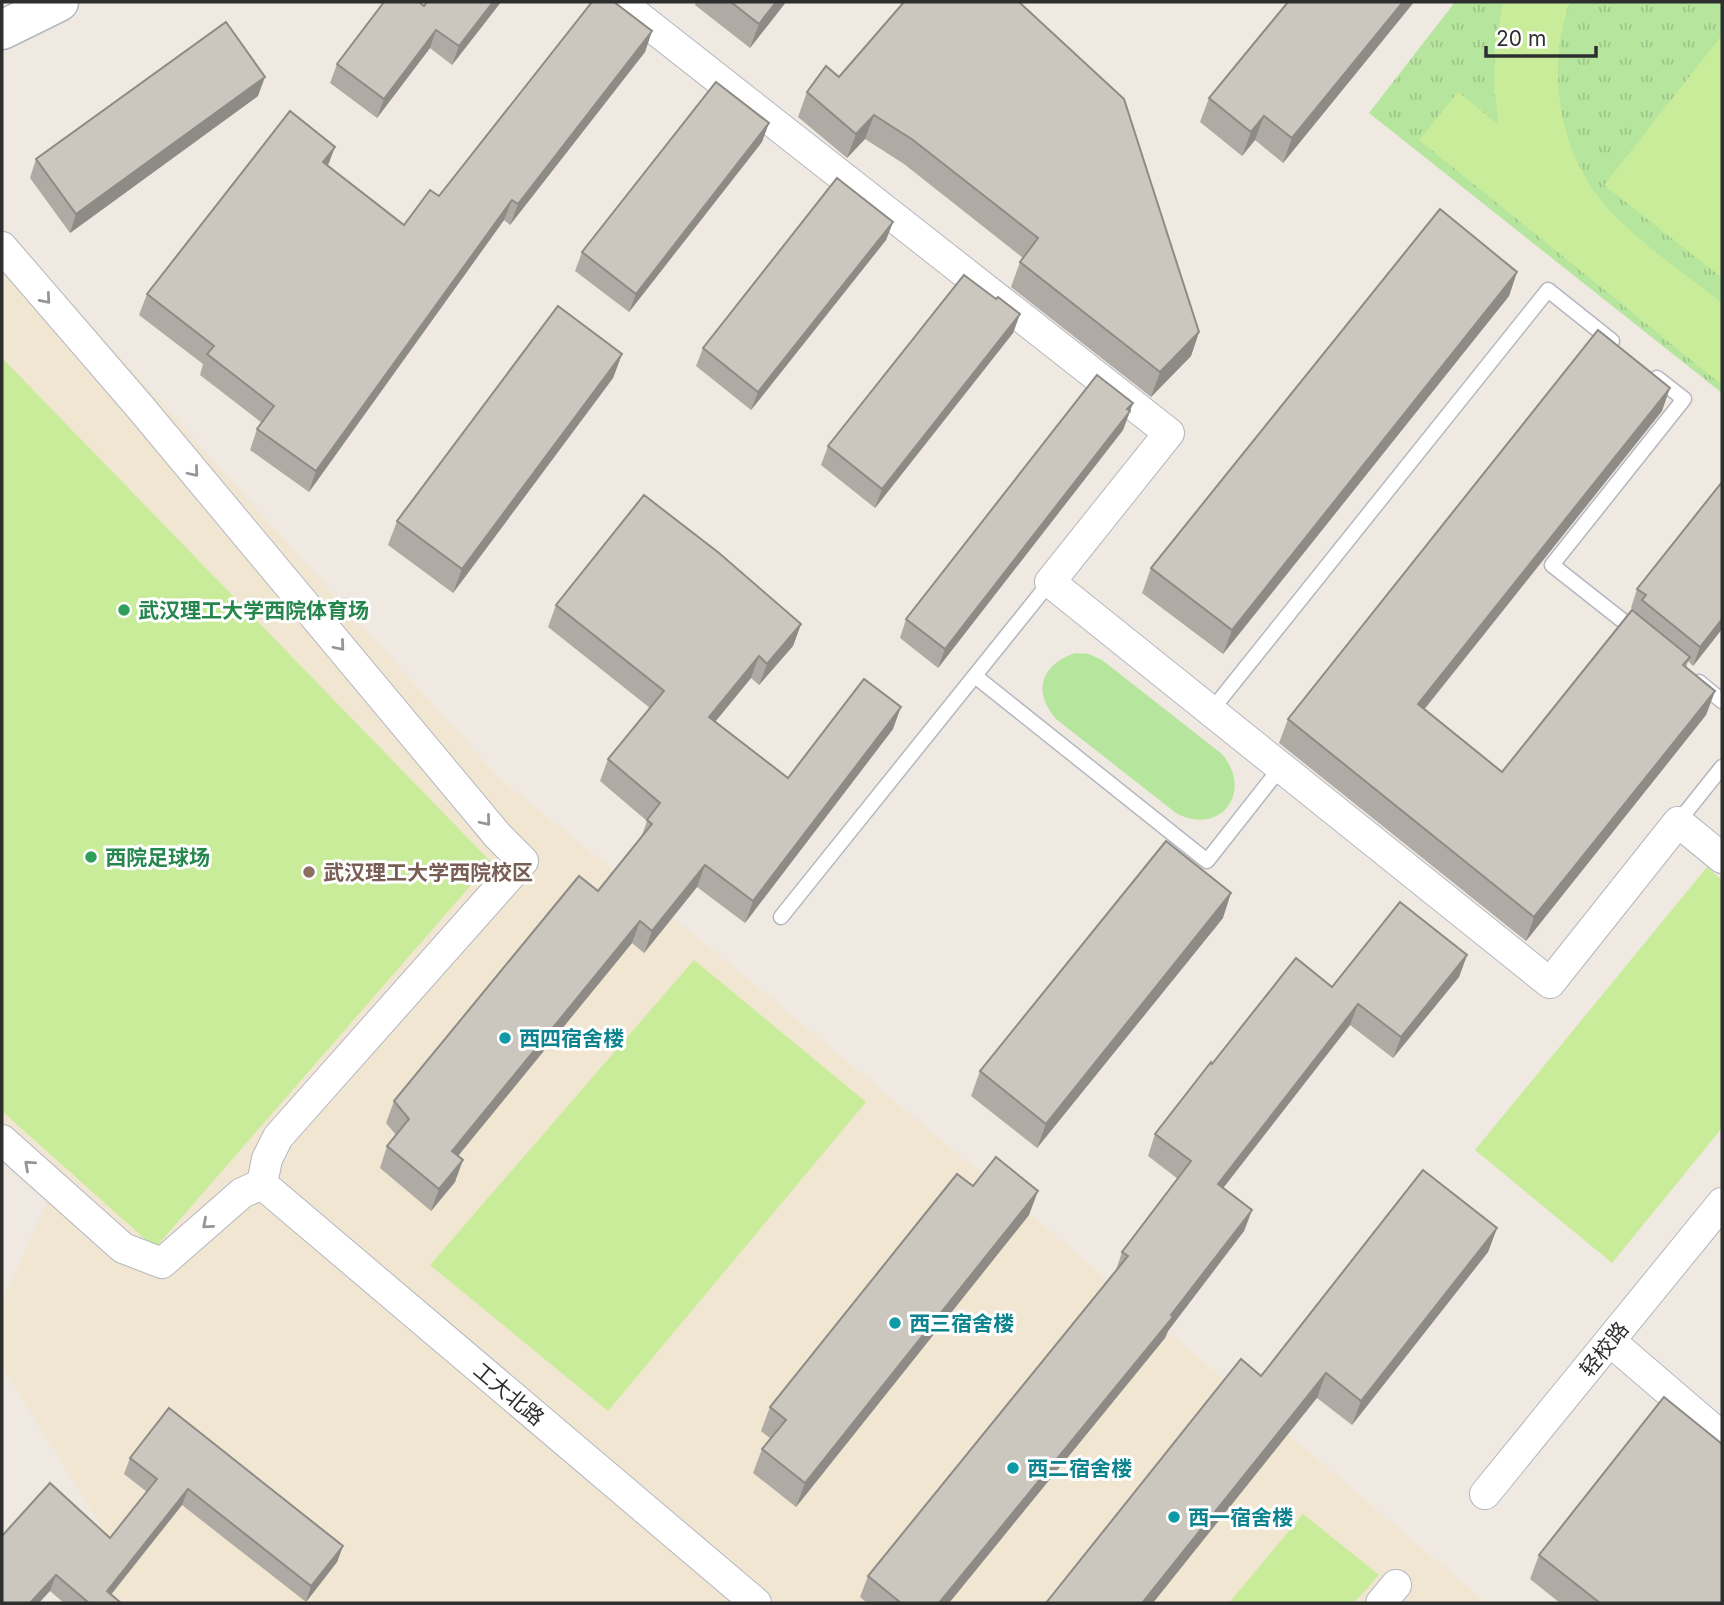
<svg xmlns="http://www.w3.org/2000/svg" width="1724" height="1605" viewBox="0 0 1724 1605" font-family="Inter,'Noto Sans SC',sans-serif">
<defs>
<pattern id="park-tufts" width="24" height="20" patternUnits="userSpaceOnUse" patternTransform="scale(1.75)"><rect width="24" height="20" fill="#b6e59e"/><path d="M3 7l-1-3M5 7V3M7 7l1-3M15 17l-1-3M17 17v-4M19 17l1-3" fill="none" stroke="#9dc588"/></pattern>
</defs>
<rect width="100%" height="100%" fill="#efe9e1"/>
<polygon fill="#f0e6d1" points="2,226 500,779 731,965 1044,1226 1486,1603 59,1603 109,1539 2,1366 2,1303 49,1197 2,1154"/>
<path fill="#b6e59e" d="M1075,653l14,1 13,6 120,94c32,38 -2,83 -46,59l-120,-94c-24,-28 -15,-54 19,-66z"/>
<polygon fill="url(#park-tufts)" points="1455,2 1722,2 1722,393 1369,113"/>
<g fill="#c9ec9a">
<path d="M1503,2h67c-25,69 -11,155 41,210 33,34 74,62 111,91v82l-303,-245 39,-48 41,33 -5,-35 1,-44z"/>
<polygon points="1722,35 1722,278 1604,185"/>
<polygon points="2,358 491,862 155,1248 2,1111"/>
<polygon points="1707,867 1722,880 1722,1128 1612,1263 1475,1150"/>
<polygon points="694,960 866,1102 608,1411 430,1265"/>
<polygon points="1303,1514 1379,1575 1354,1603 1229,1603"/>
</g>
<g fill="none" stroke-linecap="round" stroke-linejoin="round">
<defs>
<g id="lane">
<polyline points="1637,632 1552,565 1684,399 1657,378"/>
<polyline points="975,676 1207,861 1281,767"/>
<polyline points="1699,682 1722,701"/>
<polyline points="1211,711 1548,290 1612,341"/>
<polyline points="1678,822 1722,767"/>
<polyline points="781,917 1050,582"/>
</g>
<g id="street">
<polyline points="620,2 1169,433 1050,582 1550,983 1678,822 1722,858"/>
<polyline points="2,247 140,407 498,836 523,861 278,1137 267,1159 262,1184"/>
<polyline points="2,1140 123,1248 162,1263 242,1193 262,1184"/>
<polyline points="262,1184 756,1603"/>
<polyline points="1610,1341 1722,1437"/>
<polyline points="1485,1494 1722,1203"/>
<polyline points="1381,1603 1396,1585"/>
</g>
<polyline id="secondary" points="2,30 59,2"/>
</defs>
<use href="#lane" stroke="#b4b7c1" stroke-width="17"/>
<use href="#street" stroke="#b4b7c1" stroke-width="32"/>
<use href="#secondary" stroke="#b4b7c1" stroke-width="41"/>
<use href="#lane" stroke="#fff" stroke-width="14"/>
<use href="#street" stroke="#fff" stroke-width="30"/>
<use href="#secondary" stroke="#fff" stroke-width="38"/>
</g>
<g fill="#afaba4">
<polygon points="501,2 452,65 430,48 377,118 330,83 337,64 424,6"/>
<polygon points="696,2 786,2 750,48 695,5"/>
<polygon points="1414,2 1283,163 1255,140 1242,156 1200,122 1209,98"/>
<polygon points="652,31 645,52 510,225 504,220 309,492 250,450 257,429 262,423 200,375 203,364 139,315 147,294 328,166 404,225 439,196"/>
<polygon points="839,77 1199,332 1191,356 1151,397 1011,287 1020,262 1023,258 904,164 865,139 847,158 798,117 807,92"/>
<polygon points="258,96 70,233 30,178 36,159"/>
<polygon points="762,142 629,312 575,271 582,252"/>
<polygon points="893,222 886,240 751,410 696,366 703,348"/>
<polygon points="1517,272 1509,296 1223,654 1142,593 1151,568"/>
<polygon points="996,299 1020,314 1013,333 875,508 821,465 828,446"/>
<polygon points="622,354 613,378 453,593 388,545 397,521"/>
<polygon points="1133,403 1123,430 938,668 900,638 906,619"/>
<polygon points="1662,411 1424,710 1502,772 1637,614 1637,613 1631,608 1637,589 1722,629 1693,666 1688,661 1686,668 1715,691 1706,715 1526,941 1279,743 1288,719"/>
<polygon points="556,605 801,624 793,646 759,685 751,678 715,722 788,778 893,729 745,923 697,887 644,953 632,943 458,1156 455,1182 431,1211 380,1168 387,1146 396,1135 386,1123 394,1101 598,891 641,838 647,821 600,781 608,759 650,708 548,627"/>
<polygon points="1223,918 1037,1148 971,1096 980,1071"/>
<polygon points="1467,955 1459,977 1393,1058 1350,1025 1223,1188 1252,1210 1244,1231 1168,1331 1165,1338 949,1603 867,1603 860,1597 868,1576 1115,1273 1122,1252 1178,1179 1148,1156 1155,1134 1212,1064 1332,987"/>
<polygon points="973,1186 1029,1215 796,1507 753,1473 762,1449 771,1439 761,1431 770,1407"/>
<polygon points="1497,1228 1488,1252 1352,1425 1317,1398 1261,1376"/>
<polygon points="130,1458 343,1546 337,1562 306,1602 182,1505 111,1595 121,1603 64,1603 50,1591 2,1603 110,1538 147,1492 124,1474"/>
<polygon points="1539,1555 1722,1603 1560,1603 1530,1579"/>
</g>
<g fill="#8e8b86">
<polygon points="493,2 501,2 452,65 459,46"/>
<polygon points="776,2 786,2 750,48 759,24"/>
<polygon points="1403,2 1414,2 1283,163 1292,138"/>
<polygon points="436,30 430,48 377,118 384,99"/>
<polygon points="652,31 645,52 510,225 518,204"/>
<polygon points="265,77 258,96 70,233 76,214"/>
<polygon points="874,115 865,139 847,158 856,134"/>
<polygon points="1264,116 1255,140 1242,156 1251,132"/>
<polygon points="769,123 762,142 629,312 636,294"/>
<polygon points="335,147 327,168 323,162"/>
<polygon points="512,200 504,220 309,492 316,471"/>
<polygon points="893,222 886,240 751,410 758,392"/>
<polygon points="1517,272 1509,296 1223,654 1232,630"/>
<polygon points="1020,314 1013,333 875,508 882,489"/>
<polygon points="1199,332 1191,356 1151,397 1160,372"/>
<polygon points="622,354 613,378 453,593 462,569"/>
<polygon points="1670,388 1662,411 1409,728 1418,704"/>
<polygon points="1133,403 1123,430 938,668 945,649 1127,409"/>
<polygon points="1722,619 1722,629 1693,666 1700,647"/>
<polygon points="801,624 793,646 759,685 767,664"/>
<polygon points="759,656 751,678 701,739 709,717"/>
<polygon points="1715,691 1706,715 1526,941 1534,917"/>
<polygon points="901,707 893,729 745,923 753,901"/>
<polygon points="705,865 697,887 644,953 652,931"/>
<polygon points="1231,893 1223,918 1037,1148 1046,1124"/>
<polygon points="640,921 632,943 444,1173 452,1151"/>
<polygon points="1467,955 1459,977 1393,1058 1401,1037"/>
<polygon points="1358,1004 1350,1025 1210,1205 1218,1184"/>
<polygon points="463,1160 455,1182 431,1211 439,1189"/>
<polygon points="1038,1191 1029,1215 796,1507 805,1483"/>
<polygon points="1252,1210 1244,1231 1168,1331 1165,1338 949,1603 939,1603 1171,1315"/>
<polygon points="1497,1228 1488,1252 1352,1425 1361,1401"/>
<polygon points="1326,1373 1317,1398 1153,1603 1142,1603"/>
<polygon points="188,1489 182,1505 104,1603 107,1591"/>
<polygon points="343,1546 337,1562 306,1602 311,1586"/>
<polygon points="56,1575 50,1591 39,1603 30,1603"/>
</g>
<g fill="#cbc7bf" stroke="#8e8b86" stroke-width="2">
<polygon points="384,2 419,2 424,6 427,2 493,2 459,46 436,30 384,99 337,64"/>
<polygon points="592,2 614,2 652,31 518,204 512,200 316,471 257,429 274,406 207,354 214,346 147,294 290,111 335,147 323,162 404,225 430,190 439,196"/>
<polygon points="731,2 776,2 759,24"/>
<polygon points="904,2 1019,2 1124,99 1199,332 1160,372 1020,262 1038,238 913,140 874,115 856,134 807,92 826,66 839,77"/>
<polygon points="1288,2 1403,2 1292,138 1264,116 1251,132 1209,98"/>
<polygon points="226,22 265,77 76,214 36,159"/>
<polygon points="716,82 769,123 636,294 582,252"/>
<polygon points="837,178 893,222 758,392 703,348"/>
<polygon points="1440,209 1517,272 1232,630 1151,568"/>
<polygon points="964,275 996,299 998,297 1020,314 882,489 828,446"/>
<polygon points="558,306 622,354 462,569 397,521"/>
<polygon points="1598,330 1670,388 1418,704 1502,772 1632,610 1690,657 1683,665 1715,691 1534,917 1288,719"/>
<polygon points="1097,375 1133,403 1127,409 1130,411 945,649 906,619"/>
<polygon points="1722,482 1722,619 1700,647 1642,600 1646,595 1637,589"/>
<polygon points="644,495 719,553 801,624 767,664 759,656 709,717 788,778 864,679 901,707 753,901 705,865 652,931 640,921 452,1151 463,1160 439,1189 387,1146 409,1119 394,1101 579,876 598,891 652,824 647,820 660,803 608,759 664,691 556,605"/>
<polygon points="1166,841 1231,893 1046,1124 980,1071"/>
<polygon points="1400,902 1467,955 1401,1037 1358,1004 1218,1184 1252,1210 1171,1315 1173,1317 939,1603 901,1603 868,1576 1128,1256 1122,1252 1191,1161 1155,1134 1211,1062 1212,1064 1296,958 1332,987"/>
<polygon points="996,1157 1038,1191 805,1483 762,1449 786,1420 770,1407 957,1174 973,1186"/>
<polygon points="1423,1170 1497,1228 1361,1401 1326,1373 1142,1603 1046,1603 1241,1359 1261,1376"/>
<polygon points="1664,1397 1722,1444 1722,1603 1600,1603 1539,1555"/>
<polygon points="169,1408 343,1546 311,1586 188,1489 107,1591 121,1603 89,1603 56,1575 30,1603 2,1603 2,1536 50,1483 110,1538 157,1479 130,1458"/>
</g>
<defs><path id="oneway-chevron" d="M-2-3.5L2.5 0L-2 3.5" fill="none" stroke-width="1.6" stroke-linecap="round" stroke-linejoin="round" transform="scale(1.75)"/></defs>
<g stroke="#969696">
<use href="#oneway-chevron" transform="translate(46 299) rotate(49)"/>
<use href="#oneway-chevron" transform="translate(194 472) rotate(50)"/>
<use href="#oneway-chevron" transform="translate(340 646) rotate(50)"/>
<use href="#oneway-chevron" transform="translate(486 821) rotate(50)"/>
<use href="#oneway-chevron" transform="translate(29 1165) rotate(-138)"/>
<use href="#oneway-chevron" transform="translate(207 1224) rotate(139)"/>
</g>
<g fill="#2e9e5b" stroke="#fff" stroke-width="2.5">
<circle cx="124" cy="610" r="7"/>
<circle cx="91" cy="857" r="7"/>
</g>
<circle fill="#8d6e63" stroke="#fff" stroke-width="2.5" cx="309" cy="872" r="7"/>
<g fill="#0f9aa8" stroke="#fff" stroke-width="2.5">
<circle cx="505" cy="1038" r="7"/>
<circle cx="895" cy="1323" r="7"/>
<circle cx="1013" cy="1468" r="7"/>
<circle cx="1174" cy="1517" r="7"/>
</g>
<g text-anchor="middle" dominant-baseline="central" stroke-width="6" stroke-linejoin="round" paint-order="stroke">
<g font-size="21" font-weight="bold" fill="#27864d" stroke="#fff" text-anchor="start">
<text x="138" y="610">武汉理工大学西院体育场</text>
<text x="105" y="857">西院足球场</text>
</g>
<g font-size="21" font-weight="bold" fill="#785e54" stroke="#fff" text-anchor="start">
<text x="323" y="872">武汉理工大学西院校区</text>
</g>
<g font-size="21" font-weight="bold" fill="#0d838f" stroke="#fff" text-anchor="start">
<text x="519" y="1038">西四宿舍楼</text>
<text x="909" y="1323">西三宿舍楼</text>
<text x="1027" y="1468">西二宿舍楼</text>
<text x="1188" y="1517">西一宿舍楼</text>
</g>
<g font-size="21" fill="#2e2e2e" stroke="#fff">
<text transform="translate(1604 1349) rotate(-51)">轻校路</text>
<text transform="translate(509 1394) rotate(40)">工大北路</text>
</g>
</g>
<rect width="1724" height="1605" fill="none" stroke="#2e2e2e" stroke-width="7"/>
<path d="M1486 46v10h110v-10" fill="none" stroke="#2e2e2e" stroke-width="3.5"/>
<text x="1496" y="46" font-size="21" fill="#2e2e2e" stroke="#ffffff" stroke-width="5" paint-order="stroke">20 m</text>
</svg>
